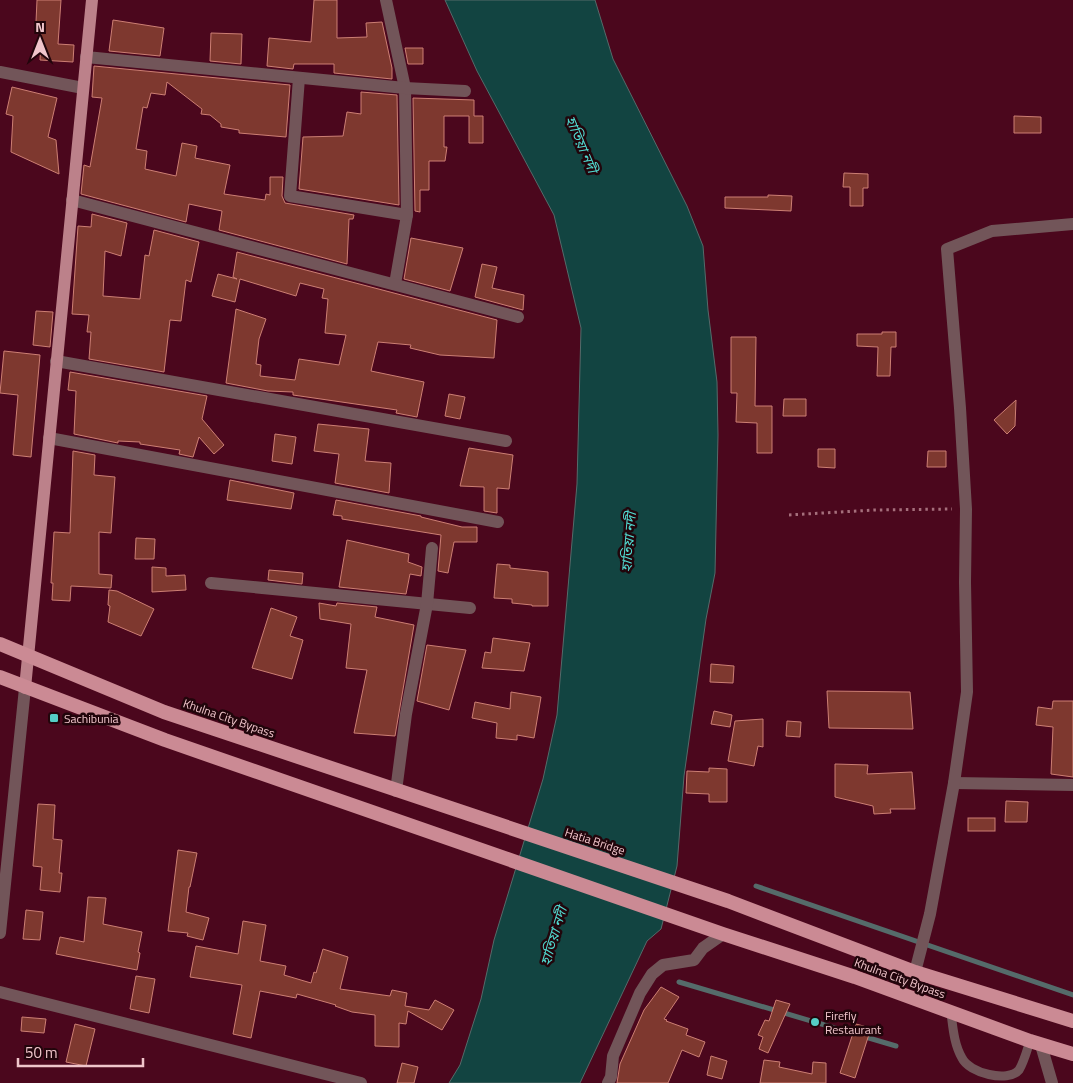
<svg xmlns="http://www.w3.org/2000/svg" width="1073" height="1083" viewBox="0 0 1073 1083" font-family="'Titillium Web','Noto Sans Bengali',sans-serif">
<rect width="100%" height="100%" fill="#4b071d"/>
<polygon fill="#124441" stroke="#556b6a" points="445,0 595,0 613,59 687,206 703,246 708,310 717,382 718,435 715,573 706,619 684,776 677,866 661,929 647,941 580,1083 449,1083 460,1065 481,999 494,940 543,779 557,715 577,484 581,328 554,215 477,71"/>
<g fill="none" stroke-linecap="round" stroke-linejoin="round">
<g stroke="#556b6a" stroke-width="5">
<polyline points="756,886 1073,995"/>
<polyline points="679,982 896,1046"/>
</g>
</g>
<g fill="#7e382f" stroke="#cd7f74">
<polygon points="37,0 61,0 58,44 74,45 73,62 40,60 42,23 36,22"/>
<polygon points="314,0 337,0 337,38 367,37 366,23 382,22 392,68 392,79 334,73 334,64 294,64 293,69 267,66 269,38 311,42"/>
<polygon points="113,20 164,28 160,56 109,51"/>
<polygon points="211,33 242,34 241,64 210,61"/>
<polygon points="405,48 423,48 423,64 408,64"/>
<polygon points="94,66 290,85 286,137 239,133 239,130 221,127 221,124 210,115 201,114 202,109 167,82 165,95 151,93 147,108 143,107 136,149 147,151 145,169 176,176 182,143 197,146 195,158 230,165 224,194 265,200 266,194 270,195 270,177 283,177 282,196 285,203 354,215 353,219 349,219 347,264 219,230 222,211 189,204 186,222 81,194 84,165 90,167 102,98 92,97"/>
<polygon points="12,87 57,98 48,137 56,140 59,174 11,152 13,116 6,114"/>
<polygon points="361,92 397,95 399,205 299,189 303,137 343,136 347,112 361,114"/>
<polygon points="413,98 474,100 474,116 483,116 483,143 469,143 469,116 444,116 444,147 447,147 445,161 429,161 429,190 420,190 420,212 415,211"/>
<polygon points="1014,116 1041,117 1041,133 1014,133"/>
<polygon points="844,173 868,174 868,188 863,188 863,206 850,206 850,187 843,187"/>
<polygon points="768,195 792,196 791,211 725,208 725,197 768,197"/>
<polygon points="92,214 127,223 121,256 105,251 103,296 140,299 145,255 149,256 154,230 199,242 191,282 186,280 181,321 170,320 164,372 89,359 91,332 87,332 89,315 72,314 78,226 91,227"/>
<polygon points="411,238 463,248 450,291 404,279"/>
<polygon points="237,252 497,320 494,358 440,355 410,348 411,345 378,342 371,371 424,382 417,417 396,413 397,410 300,396 293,395 293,392 268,391 226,383 236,309 266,319 259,339 256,364 261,365 260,376 295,380 299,359 339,365 346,335 325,333 328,299 322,298 324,289 300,283 296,296 240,279 235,302 212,296 218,274 237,279 233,277"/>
<polygon points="482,264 497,267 492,288 524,295 523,310 475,297"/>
<polygon points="36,311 53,312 50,347 33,345"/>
<polygon points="882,332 896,332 896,347 891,347 890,376 877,376 878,347 857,346 857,334 882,334"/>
<polygon points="731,337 756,337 755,406 772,406 772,453 757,453 757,423 736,422 737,393 731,393"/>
<polygon points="4,351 40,355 31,457 13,455 18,395 0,393"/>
<polygon points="70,372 207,396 202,419 224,445 214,454 199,437 193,457 179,454 180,450 140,444 140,442 118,441 118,443 74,434 76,391 68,390"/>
<polygon points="449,394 465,397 460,419 445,416"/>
<polygon points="784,399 806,399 806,416 783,416"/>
<polygon points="1016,400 1015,426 1007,434 994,420"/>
<polygon points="318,424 369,429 365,461 391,463 389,493 335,483 339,454 314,451"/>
<polygon points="275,434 296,437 292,464 272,461"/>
<polygon points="469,448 513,455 509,489 497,488 497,513 484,511 484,487 460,486"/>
<polygon points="818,449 835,449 835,468 818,467"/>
<polygon points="73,451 95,455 94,475 115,477 111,533 99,532 99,574 112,575 111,588 71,586 70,601 52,600 53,583 51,583 54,532 70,533"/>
<polygon points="928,451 946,451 946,467 927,467"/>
<polygon points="230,480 294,493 291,509 227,500"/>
<polygon points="336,500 421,516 421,517 462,527 477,527 477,542 454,542 448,573 438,571 441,535 342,519 342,516 333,515"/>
<polygon points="136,538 155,539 154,559 135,559"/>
<polygon points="347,540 409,554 408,562 422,567 421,576 410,574 406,594 339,587"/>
<polygon points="497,564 510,565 510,568 548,572 548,606 532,606 532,605 512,603 512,599 494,598"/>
<polygon points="152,567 166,568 166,576 185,575 186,590 152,592"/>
<polygon points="269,570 303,573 302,584 268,580"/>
<polygon points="109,590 117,591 154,609 141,636 108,622 110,606 108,605"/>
<polygon points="319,603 336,606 337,603 377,607 375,617 414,625 395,736 354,733 367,670 346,668 351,624 320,619"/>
<polygon points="271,608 297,617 290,636 303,640 292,679 252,668"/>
<polygon points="493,638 530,643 524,671 482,668 485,652 491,653"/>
<polygon points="427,645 466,650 449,710 417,701"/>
<polygon points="711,664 734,666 733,683 710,682"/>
<polygon points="827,691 910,692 913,729 829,728"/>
<polygon points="511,692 541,697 534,738 517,735 517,740 496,738 497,723 472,718 475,702 510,709"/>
<polygon points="1053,701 1073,701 1073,777 1051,774 1053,727 1036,725 1038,707 1052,709"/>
<polygon points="714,711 732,715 730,727 711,724"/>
<polygon points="763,719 763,747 758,746 754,766 728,761 735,721"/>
<polygon points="787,721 801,722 800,737 786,736"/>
<polygon points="835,764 868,765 867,774 912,772 915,809 890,809 891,813 874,814 873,806 835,797"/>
<polygon points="709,768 727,769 727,802 709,802 709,794 686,793 687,771 709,772"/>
<polygon points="1006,801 1028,802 1027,822 1005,822"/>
<polygon points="38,804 55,805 53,839 62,840 59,873 62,873 60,892 40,890 42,867 33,866"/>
<rect x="968" y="818" width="27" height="13"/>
<polygon points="178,850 197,853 190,887 189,887 186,912 209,918 203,940 187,936 188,933 168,931"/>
<polygon points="88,897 106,898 103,924 142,932 138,952 140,953 137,970 56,954 60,937 84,942"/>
<polygon points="26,910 43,912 40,940 23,939"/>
<polygon points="243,921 266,925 260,961 286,966 284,975 311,983 314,972 316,973 323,949 348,957 340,989 390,996 392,990 407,993 405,1006 429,1010 435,1000 454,1010 442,1030 408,1011 406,1024 399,1023 399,1047 375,1046 375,1015 352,1012 335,1006 336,1005 297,994 296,998 260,991 251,1038 233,1034 242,985 190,977 196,946 238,954"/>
<polygon points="136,976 155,979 149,1013 130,1009"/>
<polygon points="661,987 679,997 664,1019 667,1020 666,1021 688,1029 686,1035 705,1042 699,1057 682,1050 668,1083 617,1083 620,1064 644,1010"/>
<polygon points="776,1000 790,1004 768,1053 759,1049 763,1037 758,1035 765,1020 769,1021"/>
<polygon points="22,1017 46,1019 44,1033 21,1031"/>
<polygon points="75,1024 95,1029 86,1066 66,1062"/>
<polygon points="856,1024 871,1028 855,1078 840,1073"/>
<polygon points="711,1056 727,1061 722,1079 707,1075"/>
<polygon points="764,1060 780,1062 779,1067 812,1074 813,1062 826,1063 826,1083 760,1083"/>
<polygon points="402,1063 418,1067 414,1083 397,1083"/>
</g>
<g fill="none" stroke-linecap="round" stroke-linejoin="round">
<polyline stroke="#a56f7c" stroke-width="3" stroke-dasharray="2.5 4" stroke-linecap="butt" points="789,515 874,510 952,509"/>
<path stroke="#725559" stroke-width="9" d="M951,1013c2,15 3,31 11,45 7,15 46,25 57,12 5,-8 8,-20 11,-29"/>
<g stroke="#725559" stroke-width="12">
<polyline points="386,0 405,88 407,215 395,284"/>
<polyline points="86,57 405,88 465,91"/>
<polyline points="0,72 83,88"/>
<polyline points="299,78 290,196 407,215"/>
<polyline points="72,200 518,317"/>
<polyline points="56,361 506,441"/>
<polyline points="49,438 498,522"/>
<polyline points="211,583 470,608"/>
<polyline points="954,783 1073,785"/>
<polyline points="396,791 406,714 427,604 432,548"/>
<polyline points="915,972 930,914 954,783 967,692 965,582 966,509 960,408 947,249 992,231 1073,224"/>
<polyline points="0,992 361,1083"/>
<polyline points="1041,1045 1052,1083"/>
<polyline points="608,1083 611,1077 613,1056 640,993 652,974 663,965 694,960 703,948 723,934"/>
</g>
<polyline stroke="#725559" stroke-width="12" points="0,933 25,688"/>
<polyline stroke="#bc818a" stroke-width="12" points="25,688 92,0"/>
<g stroke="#cb8a94" stroke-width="14">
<polyline points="0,644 164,712 728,901 915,972 1073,1021"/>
<polyline points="0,677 165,740 723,934 855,977 1030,1041 1073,1054"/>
</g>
</g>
<g fill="#55cec6" stroke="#21050b" stroke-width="2">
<rect x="49" y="713" width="10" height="10" rx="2.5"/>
<circle cx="815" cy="1022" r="5"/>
</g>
<g text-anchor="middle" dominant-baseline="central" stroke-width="5" stroke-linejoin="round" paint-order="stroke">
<g font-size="12" fill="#f0c5cb" stroke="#21050b" text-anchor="start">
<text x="64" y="718">Sachibunia</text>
<text x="825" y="1015">Firefly<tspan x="825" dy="14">Restaurant</tspan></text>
</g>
<g font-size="12" fill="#f0c5cb" stroke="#21050b">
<text transform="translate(229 718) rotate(19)">Khulna City Bypass</text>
<text transform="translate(595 841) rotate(18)">Hatia Bridge</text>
<text transform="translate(900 978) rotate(20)">Khulna City Bypass</text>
</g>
<g font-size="14" font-style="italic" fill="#51d9d0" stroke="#21050b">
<text transform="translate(582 144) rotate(67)">হাতিয়া নদী</text>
<text transform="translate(628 542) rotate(-85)">হাতিয়া নদী</text>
<text transform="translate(553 936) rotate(-73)">হাতিয়া নদী</text>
</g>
</g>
<g transform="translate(40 40)" stroke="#21050b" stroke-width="4" paint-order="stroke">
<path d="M0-4L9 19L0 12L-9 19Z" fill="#f0c5cb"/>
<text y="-8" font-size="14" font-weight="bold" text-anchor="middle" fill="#f0c5cb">N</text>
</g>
<path d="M18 1058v8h125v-8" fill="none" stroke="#f0c5cb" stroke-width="2.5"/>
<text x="25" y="1058" font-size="15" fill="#f0c5cb" stroke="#21050b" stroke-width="4" paint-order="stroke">50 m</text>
</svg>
